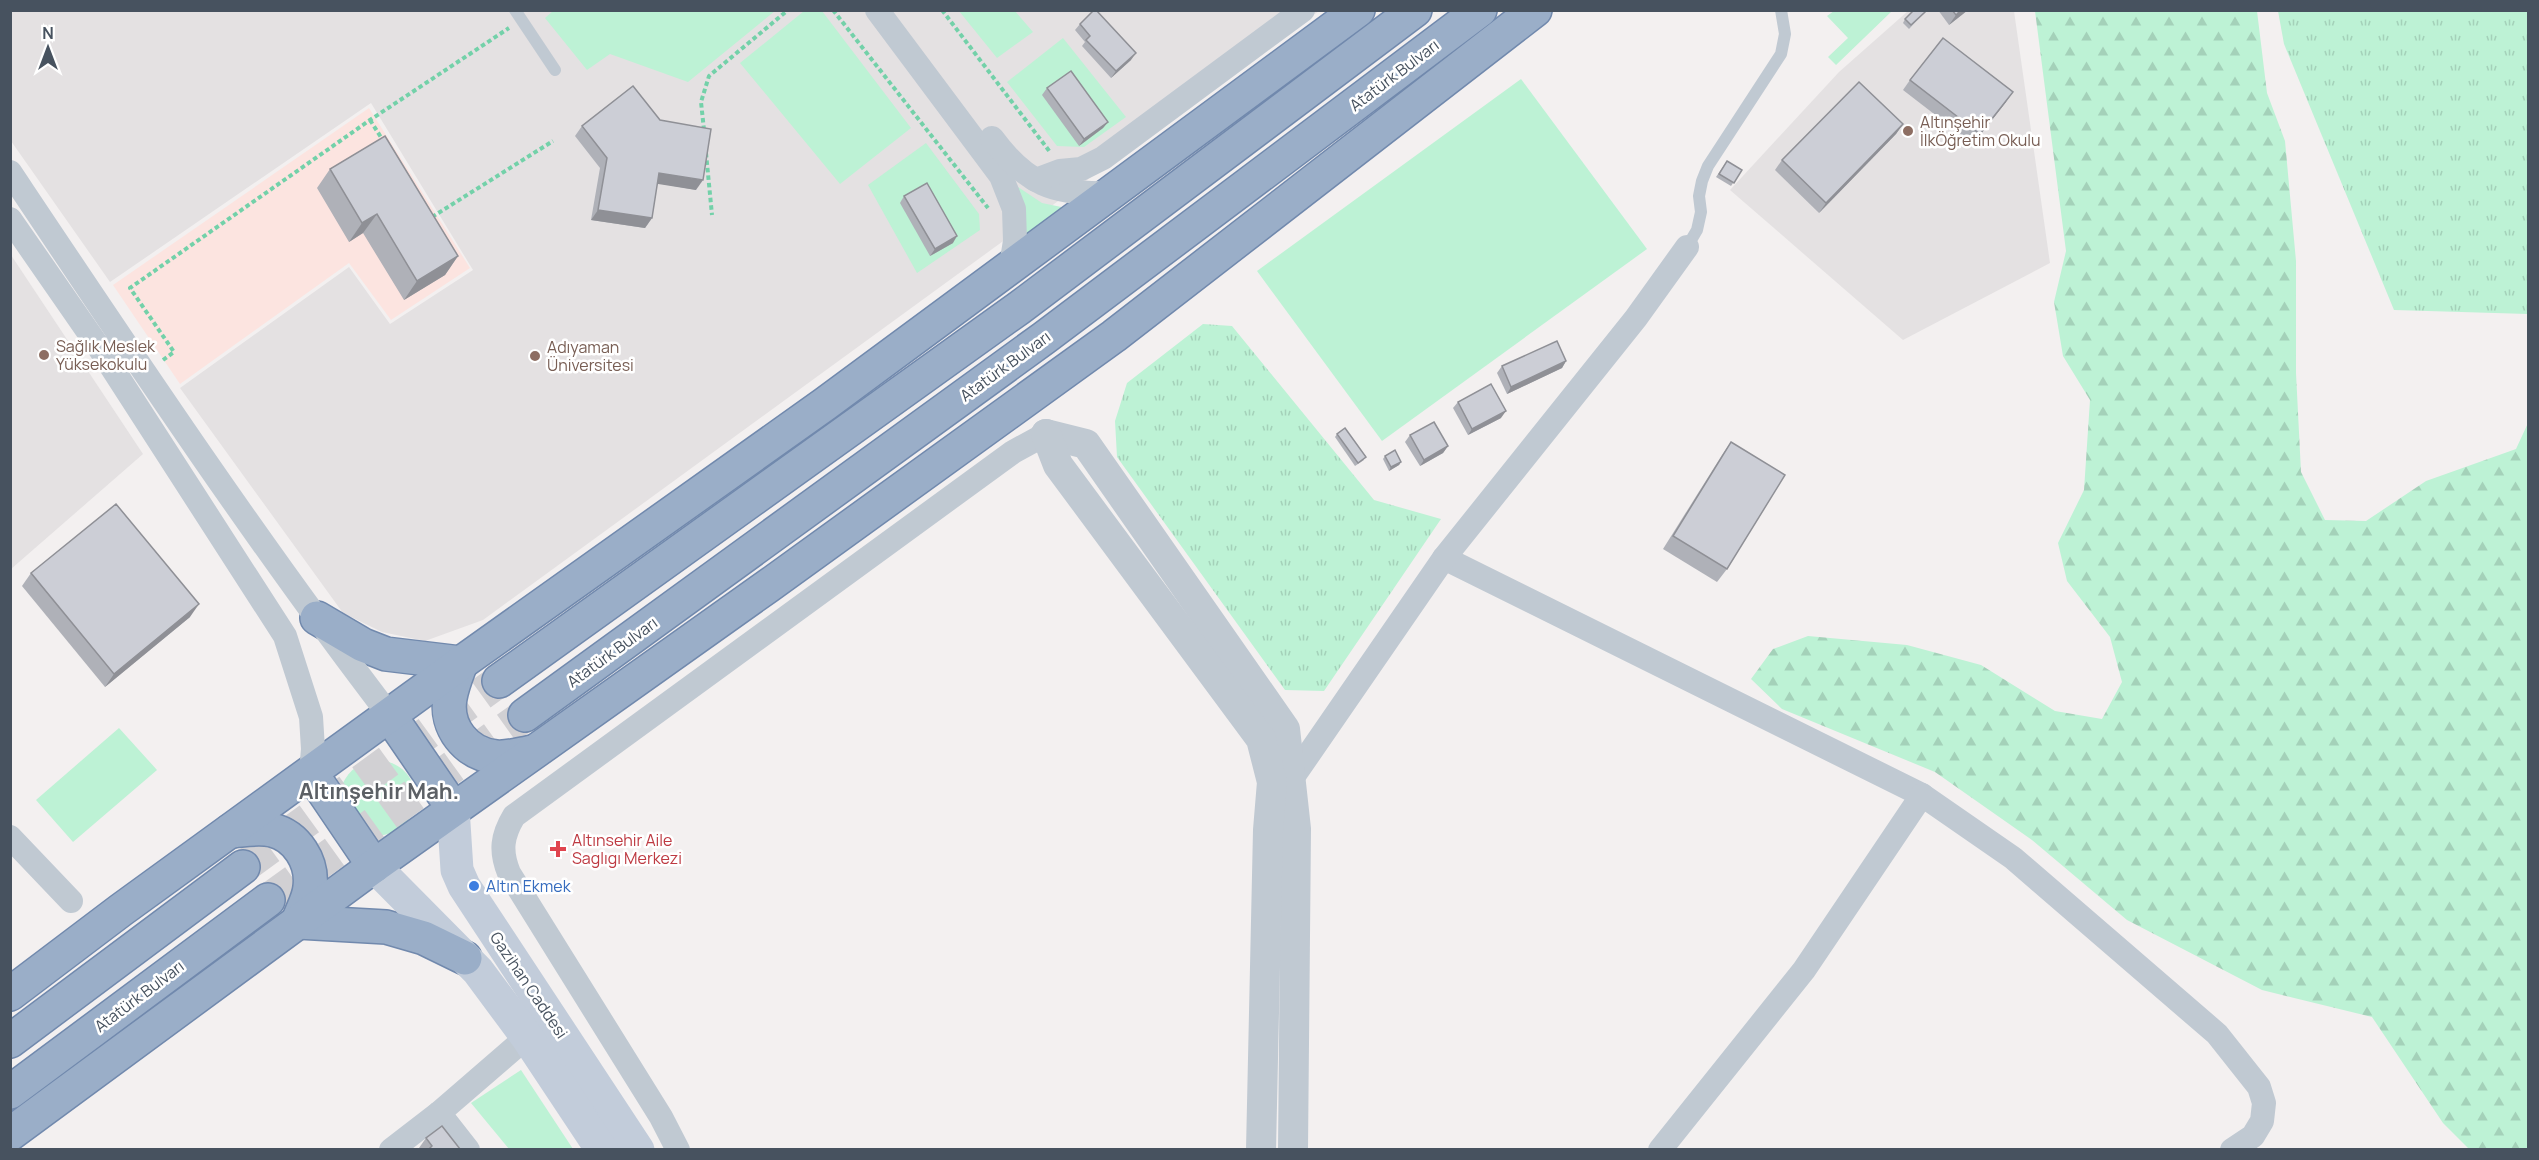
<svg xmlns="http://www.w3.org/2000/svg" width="2539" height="1160" viewBox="0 0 2539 1160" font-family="Manrope,sans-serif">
<defs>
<pattern id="forest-firs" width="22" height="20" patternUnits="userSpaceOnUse" patternTransform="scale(1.5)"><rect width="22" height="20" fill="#bdf2d5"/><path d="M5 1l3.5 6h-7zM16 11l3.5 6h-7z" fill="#a4d1b9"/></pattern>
<pattern id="park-tufts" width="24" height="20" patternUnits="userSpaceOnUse" patternTransform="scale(1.5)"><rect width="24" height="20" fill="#bdf2d5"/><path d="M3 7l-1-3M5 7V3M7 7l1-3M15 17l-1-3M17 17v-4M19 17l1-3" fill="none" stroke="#a4d1b9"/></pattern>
</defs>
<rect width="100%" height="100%" fill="#f3f0f0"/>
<g fill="#e4e1e2">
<polygon points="10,11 1319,11 483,620 425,641 382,632 343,613 180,388 349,267 390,324 473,270 371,103 110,282 11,141"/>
<polygon points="1908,11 2014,11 2050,263 1903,340 1730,190 1839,72"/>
<polygon points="11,255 143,454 11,569 10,569"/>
</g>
<polygon fill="#fce4e0" points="369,108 470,268 391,320 349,263 180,384 113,285"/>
<g fill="#bdf2d5">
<polygon points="554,10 775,10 775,11 688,82 610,54 587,70 545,18"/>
<polygon points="804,11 822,11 911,128 840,184 740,63"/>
<polygon points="959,11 1015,11 1033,32 997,58"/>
<polygon points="1834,11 1834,10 1892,11 1836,65 1828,57 1848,38 1827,16"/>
<polygon points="1063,38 1126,117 1084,147 1057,146 1007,82"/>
<polygon points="1521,79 1647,249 1382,441 1257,271"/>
<polygon points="926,143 979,214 980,230 917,273 868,185"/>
<polygon points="1018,187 1042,203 1071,209 1025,243"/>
<polygon points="119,728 157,770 73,842 36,800"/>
<path d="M372,760c57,-2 58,76 1,76l-34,-42c5,-18 14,-29 33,-34z"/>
<polygon points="521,1070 573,1149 509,1149 471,1103"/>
</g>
<polygon fill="url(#forest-firs)" points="2035,11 2257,11 2267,93 2285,141 2296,261 2296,373 2301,472 2325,520 2366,521 2426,481 2516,449 2528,423 2528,1149 2469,1149 2443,1123 2372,1017 2262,990 2127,920 2032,840 1935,772 1782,709 1751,679 1773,649 1808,636 1907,645 1981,665 2055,711 2102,719 2122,682 2110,637 2067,581 2058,543 2084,490 2090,400 2063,356 2054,302 2066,251"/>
<g fill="url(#park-tufts)">
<polygon points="2278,11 2528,11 2528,314 2394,310 2284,44"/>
<polygon points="1203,324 1232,326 1374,500 1441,519 1324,691 1285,690 1117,457 1115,421 1127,383"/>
</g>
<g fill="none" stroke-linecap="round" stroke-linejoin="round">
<g stroke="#d1d0d3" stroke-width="33" stroke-dasharray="33 16" stroke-linecap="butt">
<polyline points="243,867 499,681"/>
<polyline points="268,900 525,715"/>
</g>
<defs>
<g id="trunk">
<path d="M317,618l46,27 23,9 75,9c-4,11 -9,23 -11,35 -5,29 16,56 46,59 12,1 25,-3 37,-5"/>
<polyline points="499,681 1019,308 1415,10"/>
<polyline points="525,715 1044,338 1480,10"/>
<polyline points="390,716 453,808"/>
<polyline points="311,773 374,866"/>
<path d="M230,831c14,-1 28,-4 42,-1 25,6 41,32 38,57 -1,12 -8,23 -12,35l88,5 38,11 41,20"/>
<polyline points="10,994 121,910 461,663 825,404 1358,10"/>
<polyline points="10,1041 243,867"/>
<polyline points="10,1092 268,900"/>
<polyline points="10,1134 374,866 768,586 1114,336 1535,10"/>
</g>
</defs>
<use href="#trunk" stroke="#7189ad" stroke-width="36"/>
<g stroke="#73d1a9" stroke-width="4" stroke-dasharray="4.5 3" stroke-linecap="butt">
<polyline points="833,10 988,208"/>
<polyline points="942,10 1050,152"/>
<polyline points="370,120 384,142"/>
<polyline points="704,130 701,102 709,76 788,10"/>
<polyline points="706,153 712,215"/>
<polyline points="432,217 553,141"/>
<polyline points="163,360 174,352 130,288 370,120 509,28"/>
</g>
<g stroke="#c0c9d2" stroke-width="12">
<polyline points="515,10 555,70"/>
<polyline points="1687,247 1697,230 1701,212 1699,196 1702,181 1708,166 1781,54 1785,34 1781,10"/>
</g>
<g stroke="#c0c9d2" stroke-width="24">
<polyline points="877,10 1001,176 1014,209 1015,241 1011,266"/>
<path d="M992,138c34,46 62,57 118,55"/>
<path d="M10,172c123,184 246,369 380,544"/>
<polyline points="1036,180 1060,171 1081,169 1103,158 1303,10"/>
<polyline points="10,219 98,346 285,636 311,717 313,749 311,773"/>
<polyline points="1444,558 1922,795 2013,858 2217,1034 2259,1087 2264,1103 2262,1121 2253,1136 2232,1150"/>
<polyline points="1281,781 1291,780 1444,558 1636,318 1687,247"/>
<polyline points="10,837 71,901"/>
<polyline points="439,1113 468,1150"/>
<polyline points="391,1150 439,1113 527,1037"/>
<path d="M678,1150l-17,-33 -152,-244c-9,-22 -7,-37 5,-57l499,-364 33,-18"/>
<polyline points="1660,1150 1804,970 1922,795"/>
</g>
<g stroke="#c0c9d2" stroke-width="30">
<polyline points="1046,434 1086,444 1285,729 1296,829 1293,1150"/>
<polyline points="1046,434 1058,465 1261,739 1272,782 1268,830 1261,1150"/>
</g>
<g stroke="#c2ccda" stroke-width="33">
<polyline points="453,808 457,870 464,886 638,1150"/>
<polyline points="374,866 478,971 527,1037 602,1150"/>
</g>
<use href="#trunk" stroke="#9aaec8" stroke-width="33"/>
</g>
<g fill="#afb1b8">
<polygon points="1938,10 1968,10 1949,25"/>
<polygon points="1925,12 1909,29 1903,23 1905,19"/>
<polygon points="1080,24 1131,60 1111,78 1082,46 1085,42 1075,30"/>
<polygon points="1910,80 2006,102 1973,144 1903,90"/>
<polygon points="1047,88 1108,122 1103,128 1079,146 1042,95"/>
<polygon points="660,120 696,190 657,183 652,218 645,228 591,220 600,168 575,136 582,126"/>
<polygon points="1903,124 1896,134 1819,213 1775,170 1782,160"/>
<polygon points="1727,161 1742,170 1731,186 1716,177"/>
<polygon points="330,169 458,256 445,275 404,300 363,233 349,242 317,188"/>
<polygon points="904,196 953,243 930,256 900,203"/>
<polygon points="1566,361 1562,368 1507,394 1497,373 1502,366"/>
<polygon points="1458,402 1501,418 1468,435 1453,408"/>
<polygon points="1337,434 1364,460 1355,466 1335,437"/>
<polygon points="1410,435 1448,446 1443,453 1420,466 1405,442"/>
<polygon points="1731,442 1727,569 1717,582 1663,549 1722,455"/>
<polygon points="1385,456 1401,462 1399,465 1389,471 1383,459"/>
<polygon points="31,573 190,617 105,687 22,586"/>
<polygon points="426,1138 460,1149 420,1149 419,1148"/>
</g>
<g fill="#8f9096">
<polygon points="1961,10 1968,10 1949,25 1956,15"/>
<polygon points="1136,53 1131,60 1111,78 1116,71"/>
<polygon points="2013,92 2006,102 1973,144 1980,134"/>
<polygon points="1108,122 1103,128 1079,146 1084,139"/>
<polygon points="1903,124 1896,134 1819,213 1826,203"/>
<polygon points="659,173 703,180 696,190 652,183"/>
<polygon points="598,210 652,218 645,228 591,220"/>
<polygon points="377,214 363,233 349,242 362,223"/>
<polygon points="957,236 953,243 930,256 935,249"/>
<polygon points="458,256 445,275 404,300 417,281"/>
<polygon points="1566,361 1562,368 1507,394 1511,387"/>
<polygon points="1506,411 1501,418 1468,435 1472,429"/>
<polygon points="1448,446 1443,453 1420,466 1424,460"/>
<polygon points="1401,462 1399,465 1389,471 1391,467"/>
<polygon points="199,604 190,617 105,687 114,674"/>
</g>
<g fill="#ccced6" stroke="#8f9096" stroke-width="1.5">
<polygon points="1094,10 1096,10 1136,53 1116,71 1086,40 1090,36 1080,24"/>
<polygon points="1914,10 1924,10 1925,12 1911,25 1905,19"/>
<polygon points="1952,10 1961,10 1956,15"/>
<polygon points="1943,38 2013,92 1980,134 1910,80"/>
<polygon points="1071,71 1108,122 1084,139 1047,88"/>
<polygon points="1859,82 1903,124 1826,203 1782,160"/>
<polygon points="633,86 660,120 711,129 703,180 659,173 652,218 598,210 607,158 582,126"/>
<polygon points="385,136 458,256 417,281 377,214 362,223 330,169"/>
<polygon points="1727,161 1742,170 1734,183 1719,174"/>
<polygon points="927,183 957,236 935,249 904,196"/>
<polygon points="1557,341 1566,361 1511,387 1502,366"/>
<polygon points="1491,384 1506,411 1472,429 1458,402"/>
<polygon points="1434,422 1448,446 1424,460 1410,435"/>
<polygon points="1345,428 1366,457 1358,463 1337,434"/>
<polygon points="1731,442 1785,475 1727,569 1673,536"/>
<polygon points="1395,450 1401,462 1391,467 1385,456"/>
<polygon points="116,504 199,604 114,674 31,573"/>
<polygon points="442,1126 460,1149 429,1149 432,1146 426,1138"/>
</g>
<g fill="#8d6e63" stroke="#fff" stroke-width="2">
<circle cx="1908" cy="131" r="6"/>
<circle cx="44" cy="355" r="6"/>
<circle cx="535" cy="356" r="6"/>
</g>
<path fill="#e0444e" stroke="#fff" stroke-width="2" d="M555 840h6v6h6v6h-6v6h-6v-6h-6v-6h6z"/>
<circle fill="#3f7fe0" stroke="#fff" stroke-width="2" cx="474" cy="886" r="6"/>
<g text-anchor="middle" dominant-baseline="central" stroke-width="5" stroke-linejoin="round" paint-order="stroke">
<g font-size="16" fill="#47525f" stroke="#fff">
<text transform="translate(1394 75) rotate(-37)">Atatürk Bulvarı</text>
<text transform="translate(1005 366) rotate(-36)">Atatürk Bulvarı</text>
<text transform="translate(612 652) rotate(-36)">Atatürk Bulvarı</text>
<text transform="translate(529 985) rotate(56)">Gazihan Caddesi</text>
<text transform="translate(139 996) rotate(-37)">Atatürk Bulvarı</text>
</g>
<g font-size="16" fill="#785e54" stroke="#fff" text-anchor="start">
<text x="1920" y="122">Altınşehir<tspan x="1920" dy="18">İlkÖğretim Okulu</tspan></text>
<text x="56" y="346">Sağlık Meslek<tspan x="56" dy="18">Yüksekokulu</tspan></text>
<text x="547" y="347">Adıyaman<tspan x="547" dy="18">Üniversitesi</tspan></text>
</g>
<g font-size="16" fill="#be3a42" stroke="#fff" text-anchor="start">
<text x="572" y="840">Altınsehir Aile<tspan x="572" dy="18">Saglıgı Merkezi</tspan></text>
</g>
<g font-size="16" fill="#366cbe" stroke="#fff" text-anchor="start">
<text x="486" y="886">Altın Ekmek</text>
</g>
<g font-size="22" font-weight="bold" fill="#5c6065" stroke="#fff">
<text x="379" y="791">Altınşehir Mah.</text>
</g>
</g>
<rect width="2539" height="1160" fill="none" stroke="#47525f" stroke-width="24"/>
<g transform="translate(48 48)" stroke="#ffffff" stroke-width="4.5" paint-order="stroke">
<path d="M0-4.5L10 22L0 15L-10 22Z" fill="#47525f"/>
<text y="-9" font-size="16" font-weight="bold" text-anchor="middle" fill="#47525f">N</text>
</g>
</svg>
